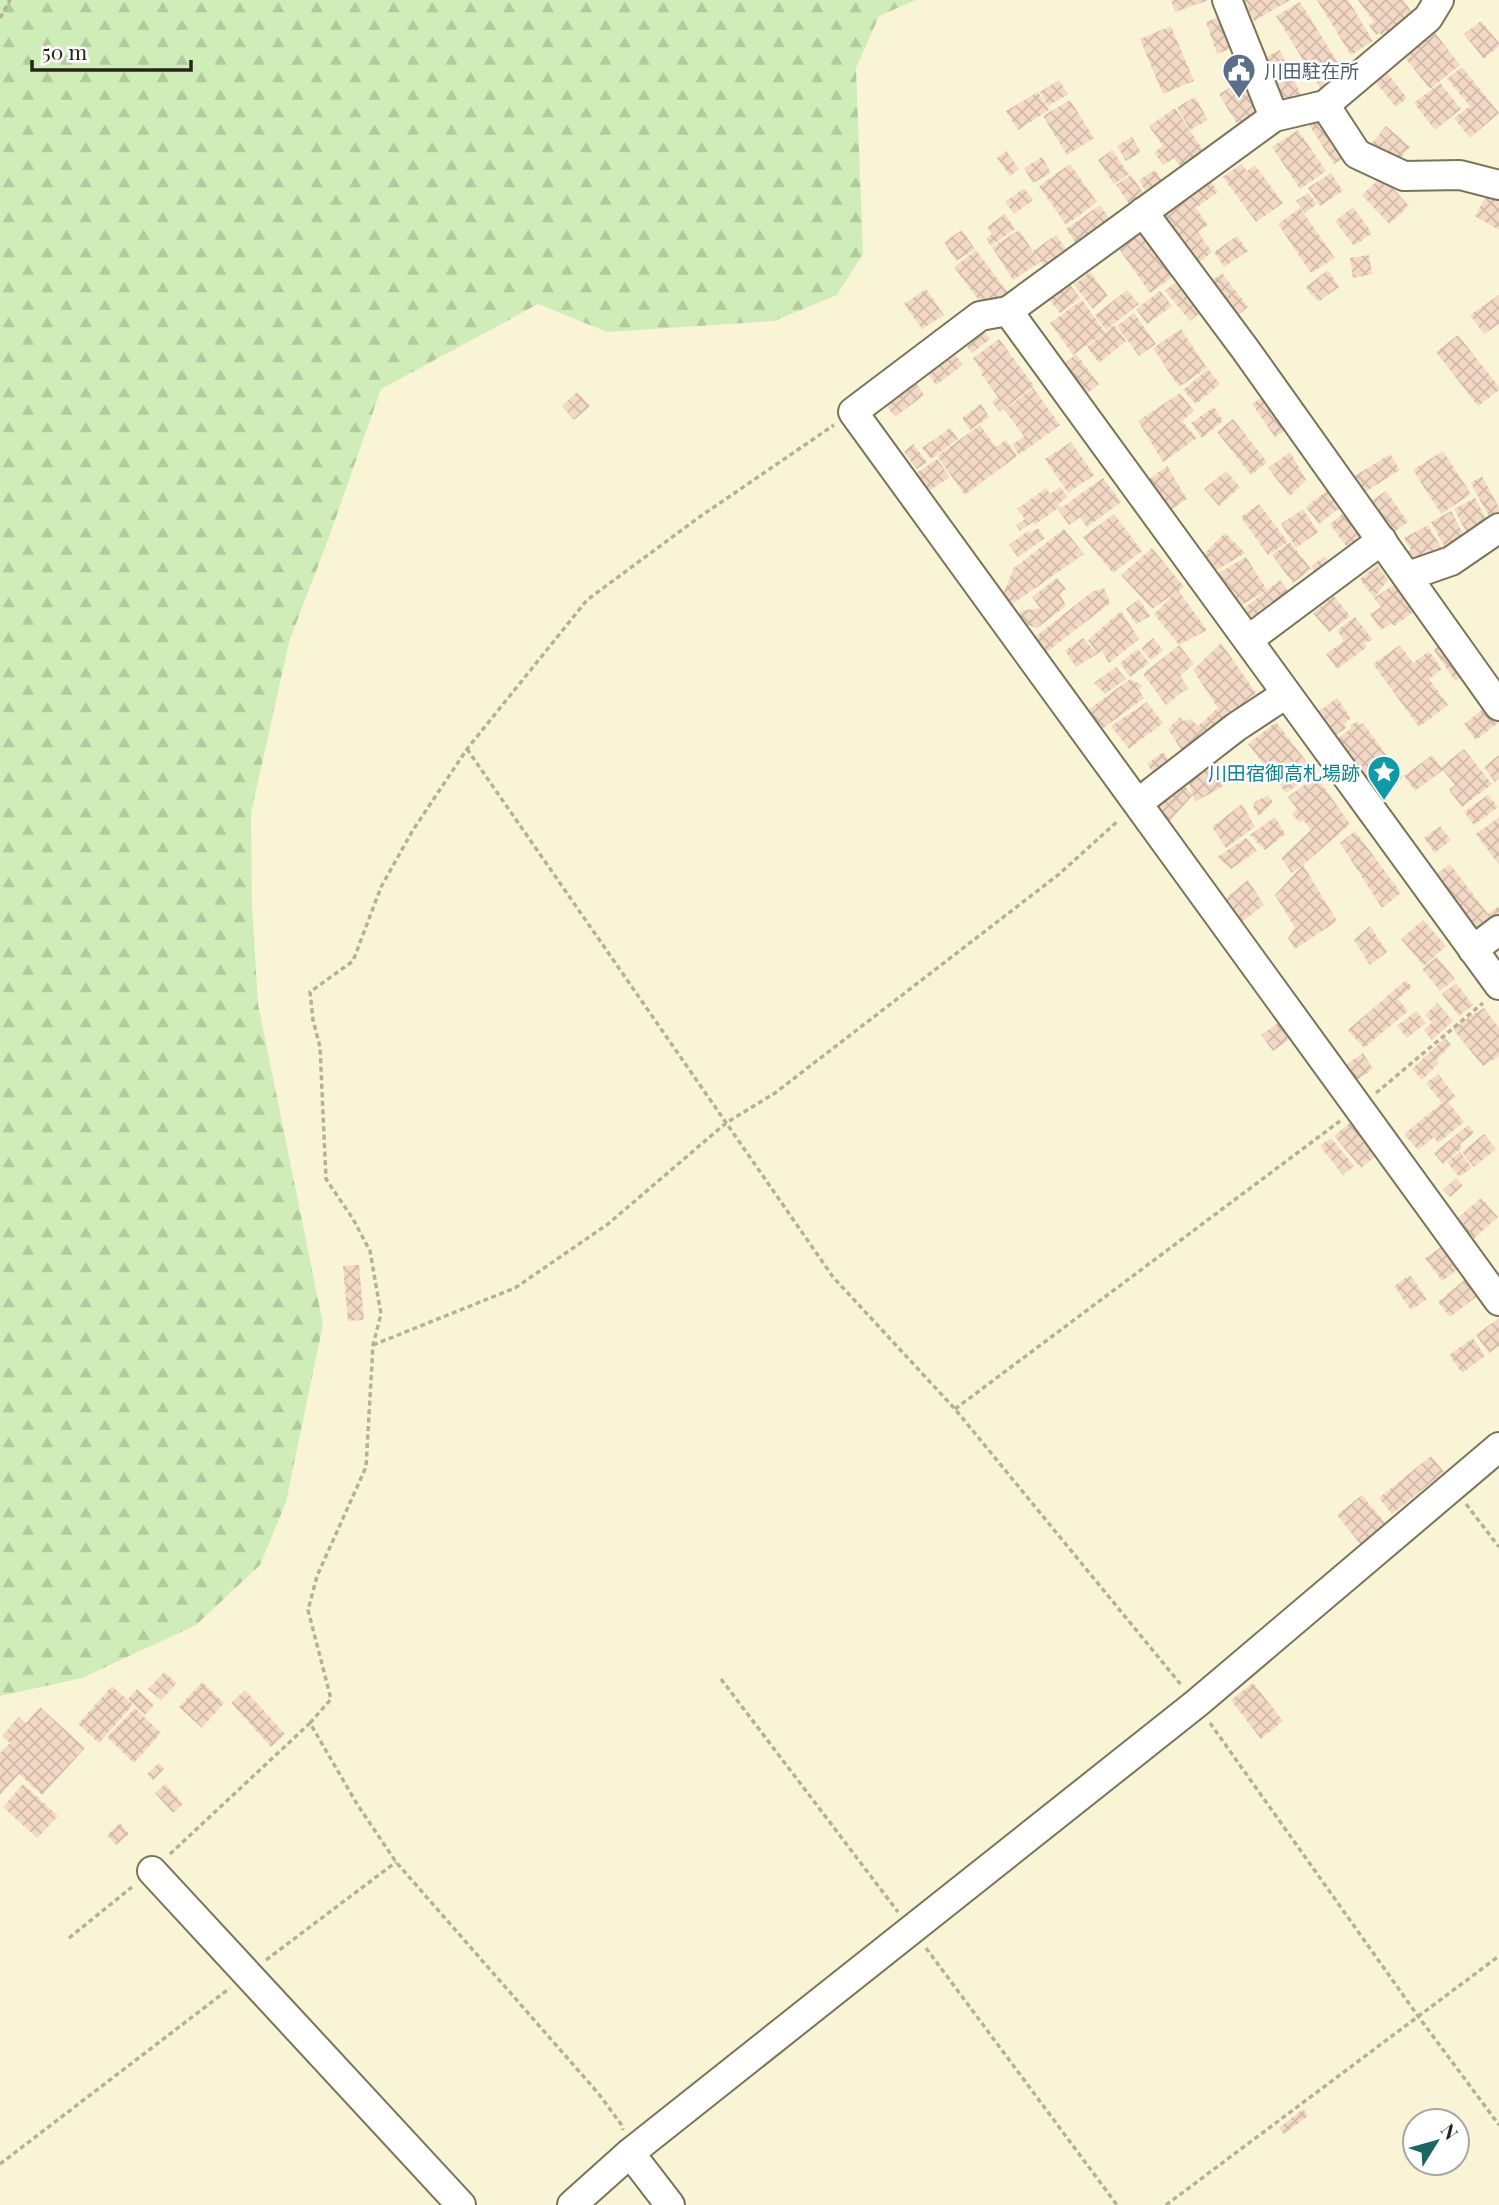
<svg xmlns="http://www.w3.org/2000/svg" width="1499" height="2205" viewBox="0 0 1499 2205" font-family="'Playfair Display','Noto Sans JP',serif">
<defs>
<pattern id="forest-firs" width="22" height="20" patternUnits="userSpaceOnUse" patternTransform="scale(1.75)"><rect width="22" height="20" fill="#d0edb9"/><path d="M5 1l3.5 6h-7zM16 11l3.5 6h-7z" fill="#b2cb9e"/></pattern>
<pattern id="building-cross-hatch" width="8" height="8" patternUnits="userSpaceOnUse" patternTransform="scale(1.75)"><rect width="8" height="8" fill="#f3d9c5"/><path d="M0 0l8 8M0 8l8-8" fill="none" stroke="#d0baa9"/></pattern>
</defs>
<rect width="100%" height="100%" fill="#faf4d6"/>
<polygon fill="url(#forest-firs)" points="0,0 916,0 879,16 856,68 863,254 837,295 774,321 607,332 538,304 381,389 329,537 289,642 251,813 252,905 258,1004 323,1324 286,1502 260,1565 196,1625 82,1678 0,1696"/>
<g fill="url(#building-cross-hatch)">
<polygon points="1171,0 1209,0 1175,12"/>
<polygon points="1243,0 1290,0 1254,21"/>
<polygon points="1317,0 1348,0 1373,41 1351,55"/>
<polygon points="1358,0 1403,0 1419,22 1388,45 1380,33 1376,35 1369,25 1374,22"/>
<polygon points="1300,2 1348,79 1324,94 1276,16"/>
<polygon points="1223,16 1235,47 1217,54 1206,22"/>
<polygon points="1481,21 1499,43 1499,46 1484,59 1464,34"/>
<polygon points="1429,25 1460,65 1430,89 1398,49"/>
<polygon points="1171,26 1194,81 1163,94 1140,39"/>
<polygon points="1280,50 1301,95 1284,103 1264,58"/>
<polygon points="1462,67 1499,113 1470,138 1454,118 1470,106 1447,79"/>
<polygon points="1384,69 1407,98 1396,107 1372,78"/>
<polygon points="1059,80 1068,94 1048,106 1040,92"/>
<polygon points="1241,81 1258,105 1254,107 1257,112 1237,124 1219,94"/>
<polygon points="1440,83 1461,109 1435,130 1414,103"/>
<polygon points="1038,92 1049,110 1018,130 1006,111"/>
<polygon points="1195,97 1208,120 1190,130 1177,107"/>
<polygon points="1070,100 1094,138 1067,155 1043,116"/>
<polygon points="1175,108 1205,153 1182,168 1174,158 1163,165 1154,152 1163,146 1149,126"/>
<polygon points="1325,114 1350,154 1334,164 1309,125"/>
<polygon points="1386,126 1410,147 1395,164 1372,143"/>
<polygon points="1298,130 1326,171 1300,189 1272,147"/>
<polygon points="1132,137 1141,152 1126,161 1117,146"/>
<polygon points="1112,150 1129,174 1114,184 1098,160"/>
<polygon points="1006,151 1019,169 1010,176 997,158"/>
<polygon points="1042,157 1051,173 1033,183 1024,168"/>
<polygon points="1070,164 1097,202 1066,225 1039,186"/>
<polygon points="1241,164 1247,171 1255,165 1283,203 1256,222 1223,177"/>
<polygon points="1155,170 1164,183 1147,194 1139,180"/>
<polygon points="1331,173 1343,191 1320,206 1308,188"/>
<polygon points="1131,175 1146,197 1131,207 1116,185"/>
<polygon points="1207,176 1218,192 1196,208 1208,225 1198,232 1212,252 1195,265 1160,216"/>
<polygon points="1382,176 1409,206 1389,224 1362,195"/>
<polygon points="1493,184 1499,188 1499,230 1475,216"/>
<polygon points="1024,188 1033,200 1014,214 1005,202"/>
<polygon points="1308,193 1317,204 1305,213 1296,201"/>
<polygon points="1100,205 1114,225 1080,249 1066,229"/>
<polygon points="1353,207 1372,233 1354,246 1335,221"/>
<polygon points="1300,208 1335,258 1311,273 1278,224"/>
<polygon points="1005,214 1015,229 991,246 986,239 992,234 987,227"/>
<polygon points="1145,226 1178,273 1150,293 1117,246"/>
<polygon points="962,230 975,249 956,261 944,242"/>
<polygon points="1019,230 1040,262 1013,280 992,247"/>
<polygon points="1056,235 1069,253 1047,270 1033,251"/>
<polygon points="1237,236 1248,251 1224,267 1214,252"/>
<polygon points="976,250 1009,294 987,311 954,267"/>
<polygon points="1369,255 1372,274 1353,278 1350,258"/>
<polygon points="1328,270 1339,287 1318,302 1314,296 1321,289 1312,296 1306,287"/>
<polygon points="1090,272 1108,296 1093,309 1074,285"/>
<polygon points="1222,273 1248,307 1229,322 1202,288"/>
<polygon points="1182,277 1207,307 1190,321 1165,291"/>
<polygon points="1068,282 1080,298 1060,313 1047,297"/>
<polygon points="926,289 944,315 922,329 904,304"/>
<polygon points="1127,290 1139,304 1106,330 1095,315"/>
<polygon points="1160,291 1172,306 1147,324 1136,309"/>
<polygon points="1499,295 1499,324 1484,334 1470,315"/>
<polygon points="1082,300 1105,332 1073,355 1050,323"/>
<polygon points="1134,313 1156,344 1139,356 1117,326"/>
<polygon points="1114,325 1126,341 1099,363 1087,347"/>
<polygon points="982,328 990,339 972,353 964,342"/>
<polygon points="1181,329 1207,368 1179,387 1153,348"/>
<polygon points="1458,335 1499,387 1499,390 1478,406 1436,352"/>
<polygon points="999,339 1034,386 1000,412 992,402 998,397 981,374 983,372 973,358"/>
<polygon points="951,350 963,365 936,385 925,370"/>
<polygon points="1076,354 1099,384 1085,395 1063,365"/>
<polygon points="1208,369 1220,384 1196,404 1183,390"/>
<polygon points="913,379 924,395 895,417 883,401"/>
<polygon points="1033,388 1060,425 1019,455 1012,445 1024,436 1004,410"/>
<polygon points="577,392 590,406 574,420 562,406"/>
<polygon points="1180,393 1194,411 1182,421 1197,438 1163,462 1138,421"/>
<polygon points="1266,394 1290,427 1275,437 1252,404"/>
<polygon points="981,404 989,417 970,430 962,418"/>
<polygon points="1214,407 1223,421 1202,438 1191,423"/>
<polygon points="1233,419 1267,462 1251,475 1217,432"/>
<polygon points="980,425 996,447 1006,440 1017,456 965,495 937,456"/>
<polygon points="950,428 958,439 931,459 922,448"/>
<polygon points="1071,442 1094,475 1068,493 1045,459"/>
<polygon points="913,444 927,462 917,469 904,452"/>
<polygon points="1443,451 1471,494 1441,514 1413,470"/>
<polygon points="1290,452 1306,480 1290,496 1268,468"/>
<polygon points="1390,454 1400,470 1365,492 1355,476"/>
<polygon points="937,459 950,477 924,494 912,476"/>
<polygon points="1167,466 1187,499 1167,512 1148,480"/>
<polygon points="1226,471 1240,487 1219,506 1204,489"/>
<polygon points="1482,476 1499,508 1499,518 1492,522 1471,483"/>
<polygon points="1103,478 1121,502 1087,527 1080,517 1069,525 1058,510"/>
<polygon points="1335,484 1347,502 1319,524 1306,507"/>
<polygon points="1060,487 1068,497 1058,504 1060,507 1034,525 1033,522 1020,531 1016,525 1025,519 1017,509 1046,488 1050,494"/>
<polygon points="1386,491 1408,522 1387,537 1365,505"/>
<polygon points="1475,498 1489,524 1468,535 1454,509"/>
<polygon points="1259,504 1288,542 1268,555 1241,517"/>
<polygon points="1303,509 1318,532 1296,548 1281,524"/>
<polygon points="1347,510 1367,537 1349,550 1330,524"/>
<polygon points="1451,511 1464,536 1444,546 1431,522"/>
<polygon points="1114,514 1142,551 1113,573 1083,537"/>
<polygon points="1428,525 1443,551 1414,566 1406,552 1411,550 1404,538"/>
<polygon points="1038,528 1045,538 1018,557 1009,545 1028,531 1030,533"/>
<polygon points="1064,529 1084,554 1004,610 1001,599 1014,568"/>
<polygon points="1225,533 1245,553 1215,571 1204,554"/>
<polygon points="1290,542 1311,569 1293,583 1272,555"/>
<polygon points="1152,548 1184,587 1152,609 1121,575"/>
<polygon points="1325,556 1335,571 1321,581 1311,566"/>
<polygon points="1246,557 1267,590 1238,607 1217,574"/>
<polygon points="1377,565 1388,580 1374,598 1360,579"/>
<polygon points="1057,578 1066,589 1060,594 1066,606 1037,628 1022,623 1020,611 1040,608 1032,597"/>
<polygon points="1280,580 1295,600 1257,630 1242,610"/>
<polygon points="1399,581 1419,608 1394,626 1392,623 1381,630 1370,614 1381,607 1374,598"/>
<polygon points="1104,588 1110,603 1039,658 1030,641 1092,592"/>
<polygon points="1178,590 1207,630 1179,645 1154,614"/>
<polygon points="1334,596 1350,616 1329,632 1313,613"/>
<polygon points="1139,599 1150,616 1136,624 1126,609"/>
<polygon points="1121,611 1139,639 1109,663 1102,651 1097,654 1088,640"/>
<polygon points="1355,617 1373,640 1364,643 1367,647 1337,669 1326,654 1344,641 1337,630"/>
<polygon points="1083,638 1097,654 1076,667 1065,651"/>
<polygon points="1153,638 1163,650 1151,660 1141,648"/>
<polygon points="1443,639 1466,674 1455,681 1434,650"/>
<polygon points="1221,643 1256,693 1225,718 1188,760 1168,729 1180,717 1183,721 1191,719 1198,726 1218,708 1193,670"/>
<polygon points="1179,645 1194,664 1180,676 1188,688 1166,705 1143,674"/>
<polygon points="1400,645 1413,663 1429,651 1442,669 1429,679 1448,705 1419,727 1373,664"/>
<polygon points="1138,649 1149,663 1130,677 1120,663"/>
<polygon points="1116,667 1126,679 1105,694 1094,683"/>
<polygon points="1130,679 1143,686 1138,689 1144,698 1094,735 1080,716"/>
<polygon points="1337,698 1351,718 1344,724 1346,728 1336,735 1318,712"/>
<polygon points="1147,702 1163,723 1129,749 1111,726"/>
<polygon points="1492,702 1499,711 1499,722 1476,740 1464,724"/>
<polygon points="1357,721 1360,725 1363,723 1403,778 1379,797 1336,740 1351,728 1350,726"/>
<polygon points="1276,722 1315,773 1286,793 1248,744"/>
<polygon points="1464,749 1492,784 1462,807 1449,790 1455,785 1443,770 1415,791 1404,776 1432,755 1441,767"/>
<polygon points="1163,752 1175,768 1159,781 1147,764"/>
<polygon points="1499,755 1499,779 1495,782 1484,767"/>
<polygon points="1216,758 1229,783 1195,802 1193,795 1164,827 1149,808 1180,781 1193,795 1187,778"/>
<polygon points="1316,776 1350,824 1303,865 1337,921 1295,949 1288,938 1295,928 1275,895 1303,865 1292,873 1281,858 1311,830 1303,820 1299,822 1292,814 1297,809 1288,797"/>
<polygon points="1268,795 1273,802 1259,816 1253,808 1255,802"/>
<polygon points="1488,795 1498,807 1474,825 1464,812"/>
<polygon points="1242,804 1255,827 1226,848 1212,827"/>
<polygon points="1275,817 1285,834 1265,850 1250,835"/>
<polygon points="1499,817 1499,865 1476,834"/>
<polygon points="1440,826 1451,840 1435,853 1424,838"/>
<polygon points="1355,831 1401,893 1382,908 1340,843"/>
<polygon points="1246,838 1257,851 1231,869 1217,857"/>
<polygon points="1450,864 1488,914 1499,906 1499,924 1479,939 1432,877"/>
<polygon points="1248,880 1264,905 1239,924 1220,903"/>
<polygon points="1423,920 1446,946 1424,966 1401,939"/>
<polygon points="1370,926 1387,952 1370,965 1354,940"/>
<polygon points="1437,957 1455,979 1440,991 1422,969"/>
<polygon points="1406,980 1412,987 1398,999 1408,1011 1364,1048 1348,1030"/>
<polygon points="1456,983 1473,1005 1459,1016 1442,994"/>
<polygon points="1437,1003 1453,1021 1432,1040 1424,1030 1432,1023 1425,1015"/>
<polygon points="1484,1008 1499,1028 1499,1056 1483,1066 1452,1028"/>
<polygon points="1416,1011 1426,1023 1407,1038 1397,1026"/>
<polygon points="1285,1018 1297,1034 1273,1051 1261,1035"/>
<polygon points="1445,1038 1451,1045 1436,1060 1439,1063 1422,1080 1412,1069"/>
<polygon points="1363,1053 1373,1069 1354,1082 1344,1066"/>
<polygon points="1438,1074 1456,1097 1448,1102 1464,1122 1438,1143 1434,1137 1418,1150 1404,1134 1442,1103 1426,1083"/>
<polygon points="1357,1117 1384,1149 1361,1168 1334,1136"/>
<polygon points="1468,1125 1474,1133 1460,1144 1462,1148 1443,1164 1434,1153"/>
<polygon points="1484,1134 1496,1149 1474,1167 1462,1152"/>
<polygon points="1331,1138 1354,1166 1343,1175 1320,1146"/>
<polygon points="1460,1152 1472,1168 1459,1177 1447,1162"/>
<polygon points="1456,1178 1463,1186 1450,1197 1443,1190"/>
<polygon points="1481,1198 1498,1217 1470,1242 1453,1222"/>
<polygon points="1446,1244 1462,1266 1442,1281 1425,1258"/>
<polygon points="359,1265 364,1320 348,1321 343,1266"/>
<polygon points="1410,1275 1427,1299 1411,1310 1394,1286"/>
<polygon points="1468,1277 1481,1293 1450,1317 1438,1302"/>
<polygon points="1499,1318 1499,1346 1489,1353 1476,1335"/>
<polygon points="1473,1338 1485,1356 1462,1373 1449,1355"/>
<polygon points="1431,1456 1444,1472 1392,1514 1379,1498"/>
<polygon points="1362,1495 1391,1530 1366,1551 1337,1515"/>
<polygon points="164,1672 177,1683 161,1700 148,1689"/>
<polygon points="202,1682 224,1703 202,1728 179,1707"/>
<polygon points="1253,1683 1283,1721 1261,1739 1231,1700"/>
<polygon points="112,1686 133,1705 99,1743 78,1724"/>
<polygon points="137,1689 154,1705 145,1715 128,1699"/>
<polygon points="245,1690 285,1734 271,1747 231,1703"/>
<polygon points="40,1707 85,1748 42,1795 19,1774 0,1795 0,1753 10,1743 2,1736 19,1717 26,1723"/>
<polygon points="135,1708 161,1733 134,1763 107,1737"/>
<polygon points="159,1763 164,1769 153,1780 147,1774"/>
<polygon points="23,1784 58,1816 37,1838 3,1807"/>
<polygon points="165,1784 183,1804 173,1813 155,1793"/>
<polygon points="120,1823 129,1834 116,1845 107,1835"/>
<polygon points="1303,2109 1308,2116 1284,2134 1279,2128"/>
</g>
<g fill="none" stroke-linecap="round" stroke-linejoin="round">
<defs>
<g id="minor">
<polyline points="1227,0 1274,117"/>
<polyline points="1439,0 1428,18 1325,105 1274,117 1008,311 980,316 853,412 1499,1301"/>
<polyline points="1325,105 1357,154 1404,176 1460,175 1499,185"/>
<polyline points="1143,212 1245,349 1499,706"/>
<polyline points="1008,311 1499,985"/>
<polyline points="1408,576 1451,561 1499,528"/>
<polyline points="1248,640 1382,540"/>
<polyline points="1138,803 1236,727 1286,694"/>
<polyline points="1473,950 1499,930"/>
<polyline points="152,1871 461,2205"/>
<polyline points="630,2153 670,2205"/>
<polyline points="572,2205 630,2153 1197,1703 1499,1447"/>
</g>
</defs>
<use href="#minor" stroke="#7a7459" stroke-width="32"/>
<g stroke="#b5b098" stroke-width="3.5" stroke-dasharray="5 3.5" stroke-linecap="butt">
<polyline points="0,18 10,0"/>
<polyline points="467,749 833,1277 955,1409 1182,1686"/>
<polyline points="1376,1093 1483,1003"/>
<polyline points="373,1345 515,1288 608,1224 726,1123 775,1093 1058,875 1119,820"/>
<polyline points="955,1409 1340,1121"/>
<polyline points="1466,1504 1499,1547"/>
<polyline points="721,1679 898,1912"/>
<polyline points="310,1723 331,1699 308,1610 317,1576 366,1467 373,1345 381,1314 370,1251 353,1219 326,1179 320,1047 313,1020 310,992 353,961 381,887 413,830 467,749 587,600 698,518 834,425"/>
<polyline points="1210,1723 1418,2016 1499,2125"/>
<polyline points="170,1854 310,1723 357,1804 396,1862 598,2093 621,2124 623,2130"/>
<polyline points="69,1938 132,1887"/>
<polyline points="926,1948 1117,2205"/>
<polyline points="266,1960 396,1862"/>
<polyline points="0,2164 230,1988"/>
<polyline points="1166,2205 1499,1956"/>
</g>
<use href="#minor" stroke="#fff" stroke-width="28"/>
</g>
<defs>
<symbol id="civic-pin" viewBox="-11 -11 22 30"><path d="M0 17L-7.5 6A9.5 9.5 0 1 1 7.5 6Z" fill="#5c6f8a" stroke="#fff"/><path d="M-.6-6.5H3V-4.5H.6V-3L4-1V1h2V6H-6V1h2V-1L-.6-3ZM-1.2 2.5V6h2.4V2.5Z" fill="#fff"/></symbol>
<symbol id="sight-pin" viewBox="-11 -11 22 30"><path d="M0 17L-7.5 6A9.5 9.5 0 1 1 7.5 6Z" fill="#0f9aa8" stroke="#fff"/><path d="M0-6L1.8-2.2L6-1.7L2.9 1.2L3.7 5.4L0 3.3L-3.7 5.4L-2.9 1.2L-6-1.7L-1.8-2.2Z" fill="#fff"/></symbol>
</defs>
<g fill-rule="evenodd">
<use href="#civic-pin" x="1220" y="51" width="38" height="52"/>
<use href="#sight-pin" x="1365" y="753" width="38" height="52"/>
</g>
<g text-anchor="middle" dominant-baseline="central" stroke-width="5" stroke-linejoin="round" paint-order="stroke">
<g font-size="19" fill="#4e5e75" stroke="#fff" text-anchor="start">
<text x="1264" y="70">川田駐在所</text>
</g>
<g font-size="19" fill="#0d838f" stroke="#fff" text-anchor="end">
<text x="1360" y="772">川田宿御高札場跡</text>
</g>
</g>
<g transform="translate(1436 2142) rotate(53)"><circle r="33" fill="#ffffff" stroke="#a8a7a3" stroke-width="2"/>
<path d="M0-5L12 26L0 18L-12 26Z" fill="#1a6661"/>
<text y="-10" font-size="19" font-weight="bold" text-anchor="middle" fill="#262419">N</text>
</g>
<path d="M32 60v10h159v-10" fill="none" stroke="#262419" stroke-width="3.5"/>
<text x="42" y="60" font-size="21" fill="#262419" stroke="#ffffff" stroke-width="5" paint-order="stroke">50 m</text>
</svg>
